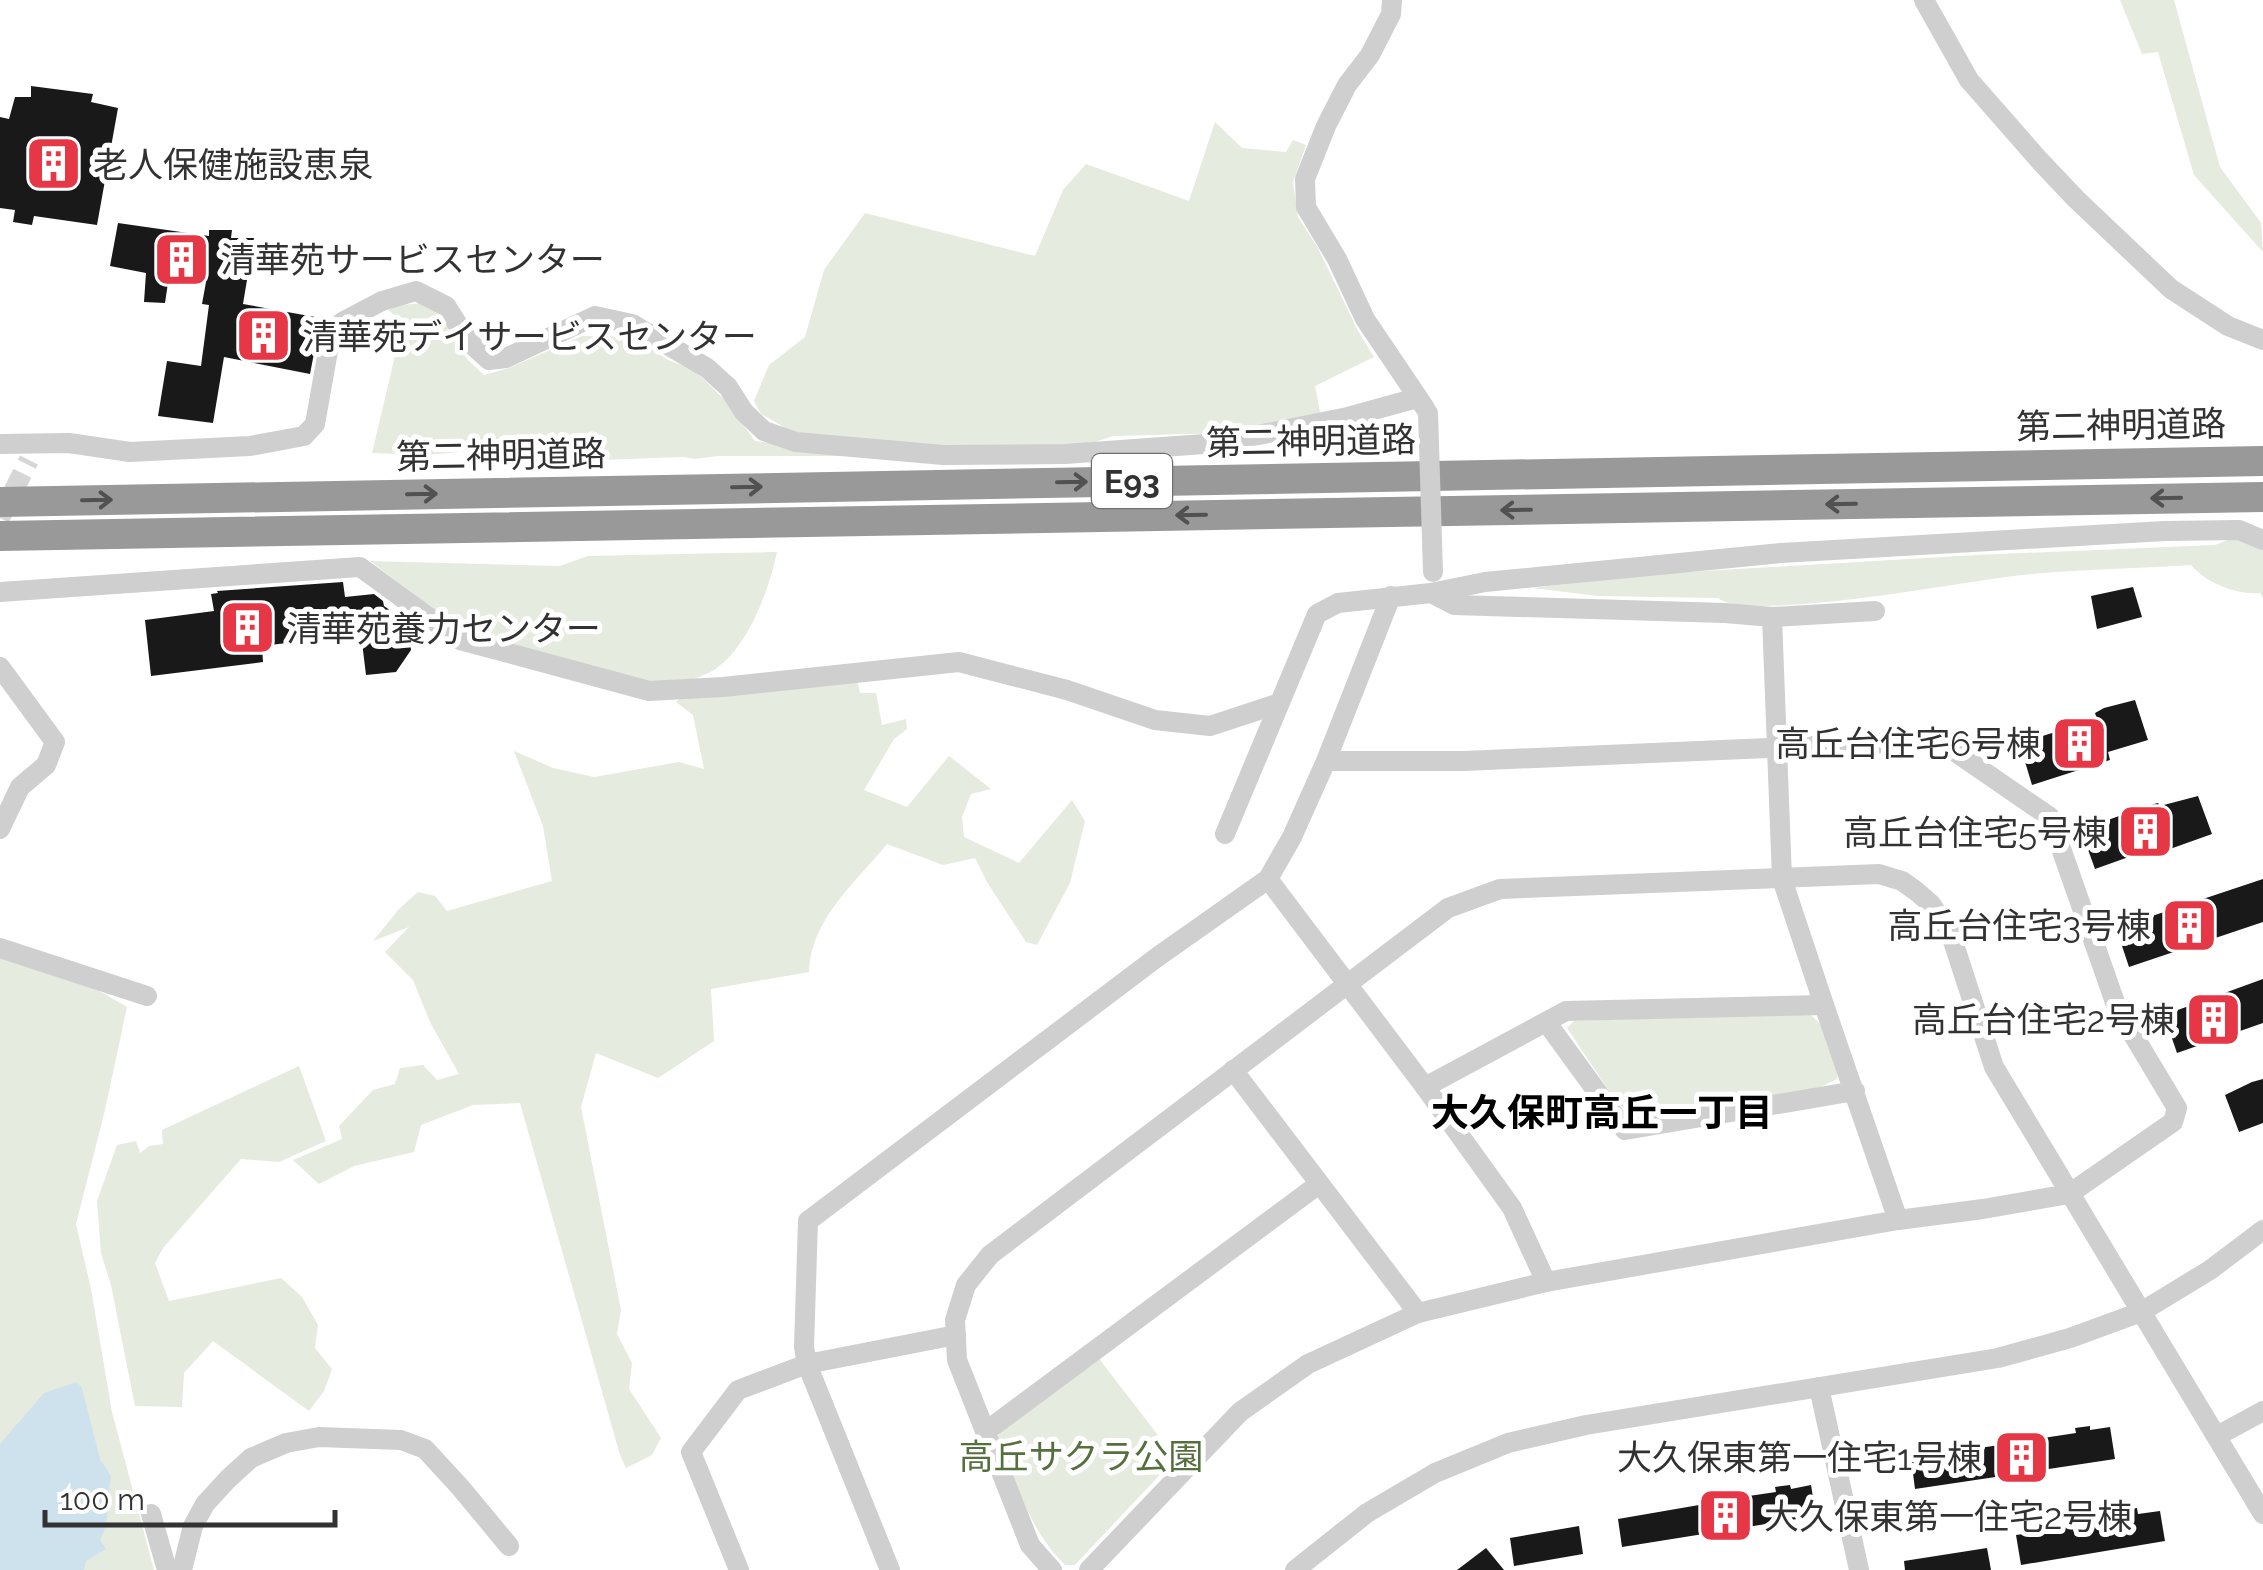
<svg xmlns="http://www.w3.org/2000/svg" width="2263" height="1570" viewBox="0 0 2263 1570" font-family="Raleway,'Noto Sans JP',sans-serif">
<rect width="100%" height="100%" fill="#fff"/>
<g fill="#e5ebde">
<polygon points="2120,0 2174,0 2220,167 2261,223 2263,252 2194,175 2158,52 2142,54"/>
<polygon points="1215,122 1242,148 1286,152 1293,140 1306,145 1293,182 1298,217 1318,248 1358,331 1374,357 1315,386 1321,417 1261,432 1113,436 1080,447 967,449 793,432 761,414 754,401 769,365 805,337 824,270 865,213 1035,256 1063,190 1086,164 1189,201"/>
<polygon points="424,303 441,315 467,359 484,375 509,368 582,336 610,336 643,343 668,360 693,369 724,399 755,441 855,456 718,456 694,459 684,457 572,461 559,450 538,445 425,455 372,453 403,322 388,310 400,305"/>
<path d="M2233,538l30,12v48l-3,-5c-23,2 -54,-10 -69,-28 -59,4 -119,4 -177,11 -47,5 -267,47 -296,22l-120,-2 -66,-8 121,-14 323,-19 239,-10z"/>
<path d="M777,552c-9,41 -33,111 -78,125 -17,6 -38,5 -56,5l-183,-53 -90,-68 190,5 28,-10z"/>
<path d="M857,680l3,13h16l6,32 24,-6 1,10 -13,10 -30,51 43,17 42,-51 42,33 -20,5 -9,23 2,20 55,26 53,-63 13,21 -15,62 -33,62 -11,-3 -39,-60 -12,-24 -32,7 -56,-21c-31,38 -77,76 -78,128l-98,17 3,52 -56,37 -62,-25 -15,54 40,203 -4,24 15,29 -3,26 32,49 -9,17 -26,13 -6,-13 -100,-352 -47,2 -52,20 -7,27 -60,14 -35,18 -26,-24 49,-21 -3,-13 34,-36 22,-6 5,-16 23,-3 14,15 22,-6 -29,-52 -17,-42 -28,-28 24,-25 -36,14 26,-32 19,-17 17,4 12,15 105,-30 -9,-55 -29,-75 39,17 41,9 85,-15 25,7 -11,-54 -17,-13 9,-8z"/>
<polygon points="0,958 89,985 127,1007 105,1110 76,1224 91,1289 112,1412 154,1570 0,1570"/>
<polygon points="1808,1012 1821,1025 1838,1072 1837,1079 1816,1089 1646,1117 1629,1113 1616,1101 1567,1028 1574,1021"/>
<polygon points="299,1066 326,1141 279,1162 241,1159 163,1248 155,1263 169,1301 281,1278 302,1297 318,1325 315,1348 332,1369 324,1391 309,1411 213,1341 184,1373 182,1407 135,1406 111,1285 101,1253 97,1201 117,1145 136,1141 140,1153 149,1146 163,1144 162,1130"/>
<path d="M1097,1356l77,100 -4,8 -95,101h-10c-35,-34 -49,-82 -68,-127l5,-9z"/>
</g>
<path fill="#cee2ee" d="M77,1382l5,6 18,71 11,17c-4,21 0,45 -11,64l6,9 -20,12 -2,9h-84v-126l44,-51z"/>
<g fill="#191919">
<polygon points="31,86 93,94 91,102 118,108 97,225 34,216 32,225 13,222 15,210 0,208 0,117 9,119 15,97 31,97"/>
<polygon points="118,223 209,236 209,230 232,230 231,238 254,238 243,304 326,319 315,348 310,374 224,357 213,423 158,416 167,361 201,366 209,305 202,304 206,282 169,276 165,303 144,302 146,273 110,266"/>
<polygon points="343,582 345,597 374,594 383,601 384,606 408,623 411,650 396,672 366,675 361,634 262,646 263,662 151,676 145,620 214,611 211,594 218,593 217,591"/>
<polygon points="2133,587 2142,617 2097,629 2091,596"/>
<polygon points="2135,700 2148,740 2108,752 2110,760 2032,785 2020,745 2031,742 2030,740 2097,719 2095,713 2104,708"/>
<polygon points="2198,796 2212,834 2170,849 2168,843 2095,869 2081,830 2146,806 2158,803 2160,806"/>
<polygon points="2263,879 2263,922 2129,967 2116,928"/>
<polygon points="2263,979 2263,1023 2177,1053 2164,1015"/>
<polygon points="2263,1079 2263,1123 2239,1132 2225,1095 2252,1082"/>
<polygon points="2090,1426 2090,1430 2110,1427 2115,1459 1915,1489 1911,1458 2027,1441 2026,1436 2042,1434 2043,1438 2076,1433 2075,1428"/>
<polygon points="1790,1485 1791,1489 1811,1485 1816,1516 1622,1547 1618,1519 1728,1500 1727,1496 1741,1494 1742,1497 1776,1492 1775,1487"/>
<polygon points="2137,1508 2138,1514 2160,1511 2165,1541 2021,1565 2016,1535 2030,1533 2029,1527 2045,1524 2046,1530 2076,1525 2075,1518 2090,1516 2091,1523 2121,1518 2120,1511"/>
<polygon points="1579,1526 1583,1554 1514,1566 1510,1538"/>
<polygon points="1486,1548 1504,1570 1457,1570"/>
<polygon points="1987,1548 1991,1570 1905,1570 1904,1561"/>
</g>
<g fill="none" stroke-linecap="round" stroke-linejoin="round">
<polyline stroke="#d6d6d6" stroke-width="20" stroke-dasharray="20 10" stroke-linecap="butt" points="0,518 29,460"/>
<g stroke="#cfcfcf" stroke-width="20">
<polyline points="1392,0 1391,14 1370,55 1347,85 1326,126 1305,179 1306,207 1337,259 1365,319 1425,408"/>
<polyline points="1924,0 1969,80 2040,161 2076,199 2171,289 2228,326 2263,340"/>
<polyline points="0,444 69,443 130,452 250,446 304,436 315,424 328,351 342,322 382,301 416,291 446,306 469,342 489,360 506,358 595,316 632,324 707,368 728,387 744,412 764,431 796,442 943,455 1065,454 1218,443 1348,417 1417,398"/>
<polyline points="0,592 360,567 460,640 649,691 723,687 959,662 1067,690 1155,720 1210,726 1277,704"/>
<polyline points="1431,593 1454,605 1725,613 1772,617 1875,611"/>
<polyline points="1772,617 1782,879 1824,1005"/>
<polyline points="0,667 55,742 46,765 20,787 0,829"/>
<polyline points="1225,834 1317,614 1338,603 1431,593 1485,582 1781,553 2165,531 2239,530 2263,540"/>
<polyline points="1268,879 1425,1087"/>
<polyline points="0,948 147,996"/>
<polyline points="1547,1023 1625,1130 1855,1091"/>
<polyline points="1233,1070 1418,1313"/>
<polyline points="1546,1282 1512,1208 1425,1087 1566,1011 1824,1005 1898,1220"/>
<polyline points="1819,1387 1859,1570"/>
<polyline points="985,1432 1319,1184"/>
<polyline points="2217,1436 2263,1411"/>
<polyline points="151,1514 167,1570"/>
<polyline points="182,1570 193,1526 205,1504 228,1479 251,1458 286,1443 319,1437 401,1440 425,1449 460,1487 509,1546"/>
<polyline points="739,1570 691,1452 738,1390 807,1364 956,1335"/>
<polyline points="890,1570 807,1364 804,1347 808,1221 1156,958 1268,879 1292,837 1326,761 1391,596"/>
<polyline points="1052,1570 1030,1545 957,1360 955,1320 966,1285 990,1255 1448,908 1500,889 1879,874 1902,881 1916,891 1931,904 1950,932 1994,1067 2263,1514"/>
<polyline points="1089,1570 1240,1412 1308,1364 1418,1313 1546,1282 1898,1220 1983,1209 2069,1194 2173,1122 2177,1108 2117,1008 2050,817 1951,749 1931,741 1464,761 1326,761"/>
<polyline points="1295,1570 1367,1513 1435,1473 1508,1443 1586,1425 1998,1358 2070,1338 2141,1312 2210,1270 2263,1230"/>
</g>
<g stroke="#999" stroke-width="30">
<polyline points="0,502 2263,461"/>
<polyline points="0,536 2263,497"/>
</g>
<polyline stroke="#cfcfcf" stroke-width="20" points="1428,413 1433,572"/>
</g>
<defs><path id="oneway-shaft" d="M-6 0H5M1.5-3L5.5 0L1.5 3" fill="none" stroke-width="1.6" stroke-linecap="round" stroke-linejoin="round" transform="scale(2.5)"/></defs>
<g stroke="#515151">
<use href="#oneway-shaft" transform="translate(1072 482) rotate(-1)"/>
<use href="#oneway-shaft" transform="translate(747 487) rotate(-1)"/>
<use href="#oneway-shaft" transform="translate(422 494) rotate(-1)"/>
<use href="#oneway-shaft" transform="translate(2166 498) rotate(179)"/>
<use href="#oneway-shaft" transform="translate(97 500) rotate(-1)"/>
<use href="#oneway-shaft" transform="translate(1841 504) rotate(179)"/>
<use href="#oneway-shaft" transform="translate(1516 510) rotate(179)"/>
<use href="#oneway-shaft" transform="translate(1191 515) rotate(179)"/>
</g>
<defs>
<symbol id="building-square" viewBox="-11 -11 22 22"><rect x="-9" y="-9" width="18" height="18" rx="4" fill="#e63746" stroke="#fff"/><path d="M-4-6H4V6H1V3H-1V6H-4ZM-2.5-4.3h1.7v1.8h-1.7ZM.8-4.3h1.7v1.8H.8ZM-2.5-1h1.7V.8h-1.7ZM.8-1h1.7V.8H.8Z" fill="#fff"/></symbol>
</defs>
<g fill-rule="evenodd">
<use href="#building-square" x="22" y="132" width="63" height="63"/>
<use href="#building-square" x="150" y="228" width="63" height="63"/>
<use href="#building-square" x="232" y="304" width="63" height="63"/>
<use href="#building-square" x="216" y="596" width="63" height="63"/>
<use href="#building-square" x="2048" y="712" width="63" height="63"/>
<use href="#building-square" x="2114" y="800" width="63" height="63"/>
<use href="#building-square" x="2158" y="894" width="63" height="63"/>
<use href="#building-square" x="2182" y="988" width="63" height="63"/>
<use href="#building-square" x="1990" y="1426" width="63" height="63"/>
<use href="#building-square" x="1694" y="1484" width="63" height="63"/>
</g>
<g text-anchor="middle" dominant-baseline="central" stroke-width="10" stroke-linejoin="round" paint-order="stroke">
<rect fill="#fff" stroke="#707070" stroke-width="2.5" x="1092" y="454" width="80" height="54" rx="8"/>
<g font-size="32" font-weight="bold" fill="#323232">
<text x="1132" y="481">E93</text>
</g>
<g font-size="35" fill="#323232" stroke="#fff" text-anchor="start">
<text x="93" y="164">老人保健施設恵泉</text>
<text x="220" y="259">清華苑サービスセンター</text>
<text x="302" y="336">清華苑デイサービスセンター</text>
<text x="286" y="628">清華苑養力センター</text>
<text x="2041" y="743" text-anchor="end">高丘台住宅6号棟</text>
<text x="2107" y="832" text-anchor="end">高丘台住宅5号棟</text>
<text x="2151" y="925" text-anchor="end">高丘台住宅3号棟</text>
<text x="2175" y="1019" text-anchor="end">高丘台住宅2号棟</text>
<text x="1982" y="1457" text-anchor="end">大久保東第一住宅1号棟</text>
<text x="1764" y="1516">大久保東第一住宅2号棟</text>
</g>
<g font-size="35" fill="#323232" stroke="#fff">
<text transform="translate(2121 425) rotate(-1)">第二神明道路</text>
<text transform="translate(1311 441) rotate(-1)">第二神明道路</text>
<text transform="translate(501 455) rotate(-1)">第二神明道路</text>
</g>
<g font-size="35" fill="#566f3e" stroke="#fff">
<text x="1081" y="1456">高丘サクラ公園</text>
</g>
<g font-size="38" font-weight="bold" fill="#000" stroke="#fff">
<text x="1602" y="1112">大久保町高丘一丁目</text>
</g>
</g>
<path d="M45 1510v15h290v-15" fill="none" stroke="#323232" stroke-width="5"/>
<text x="60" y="1510" font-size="30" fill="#323232" stroke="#ffffff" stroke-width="8" paint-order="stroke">100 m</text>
</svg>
